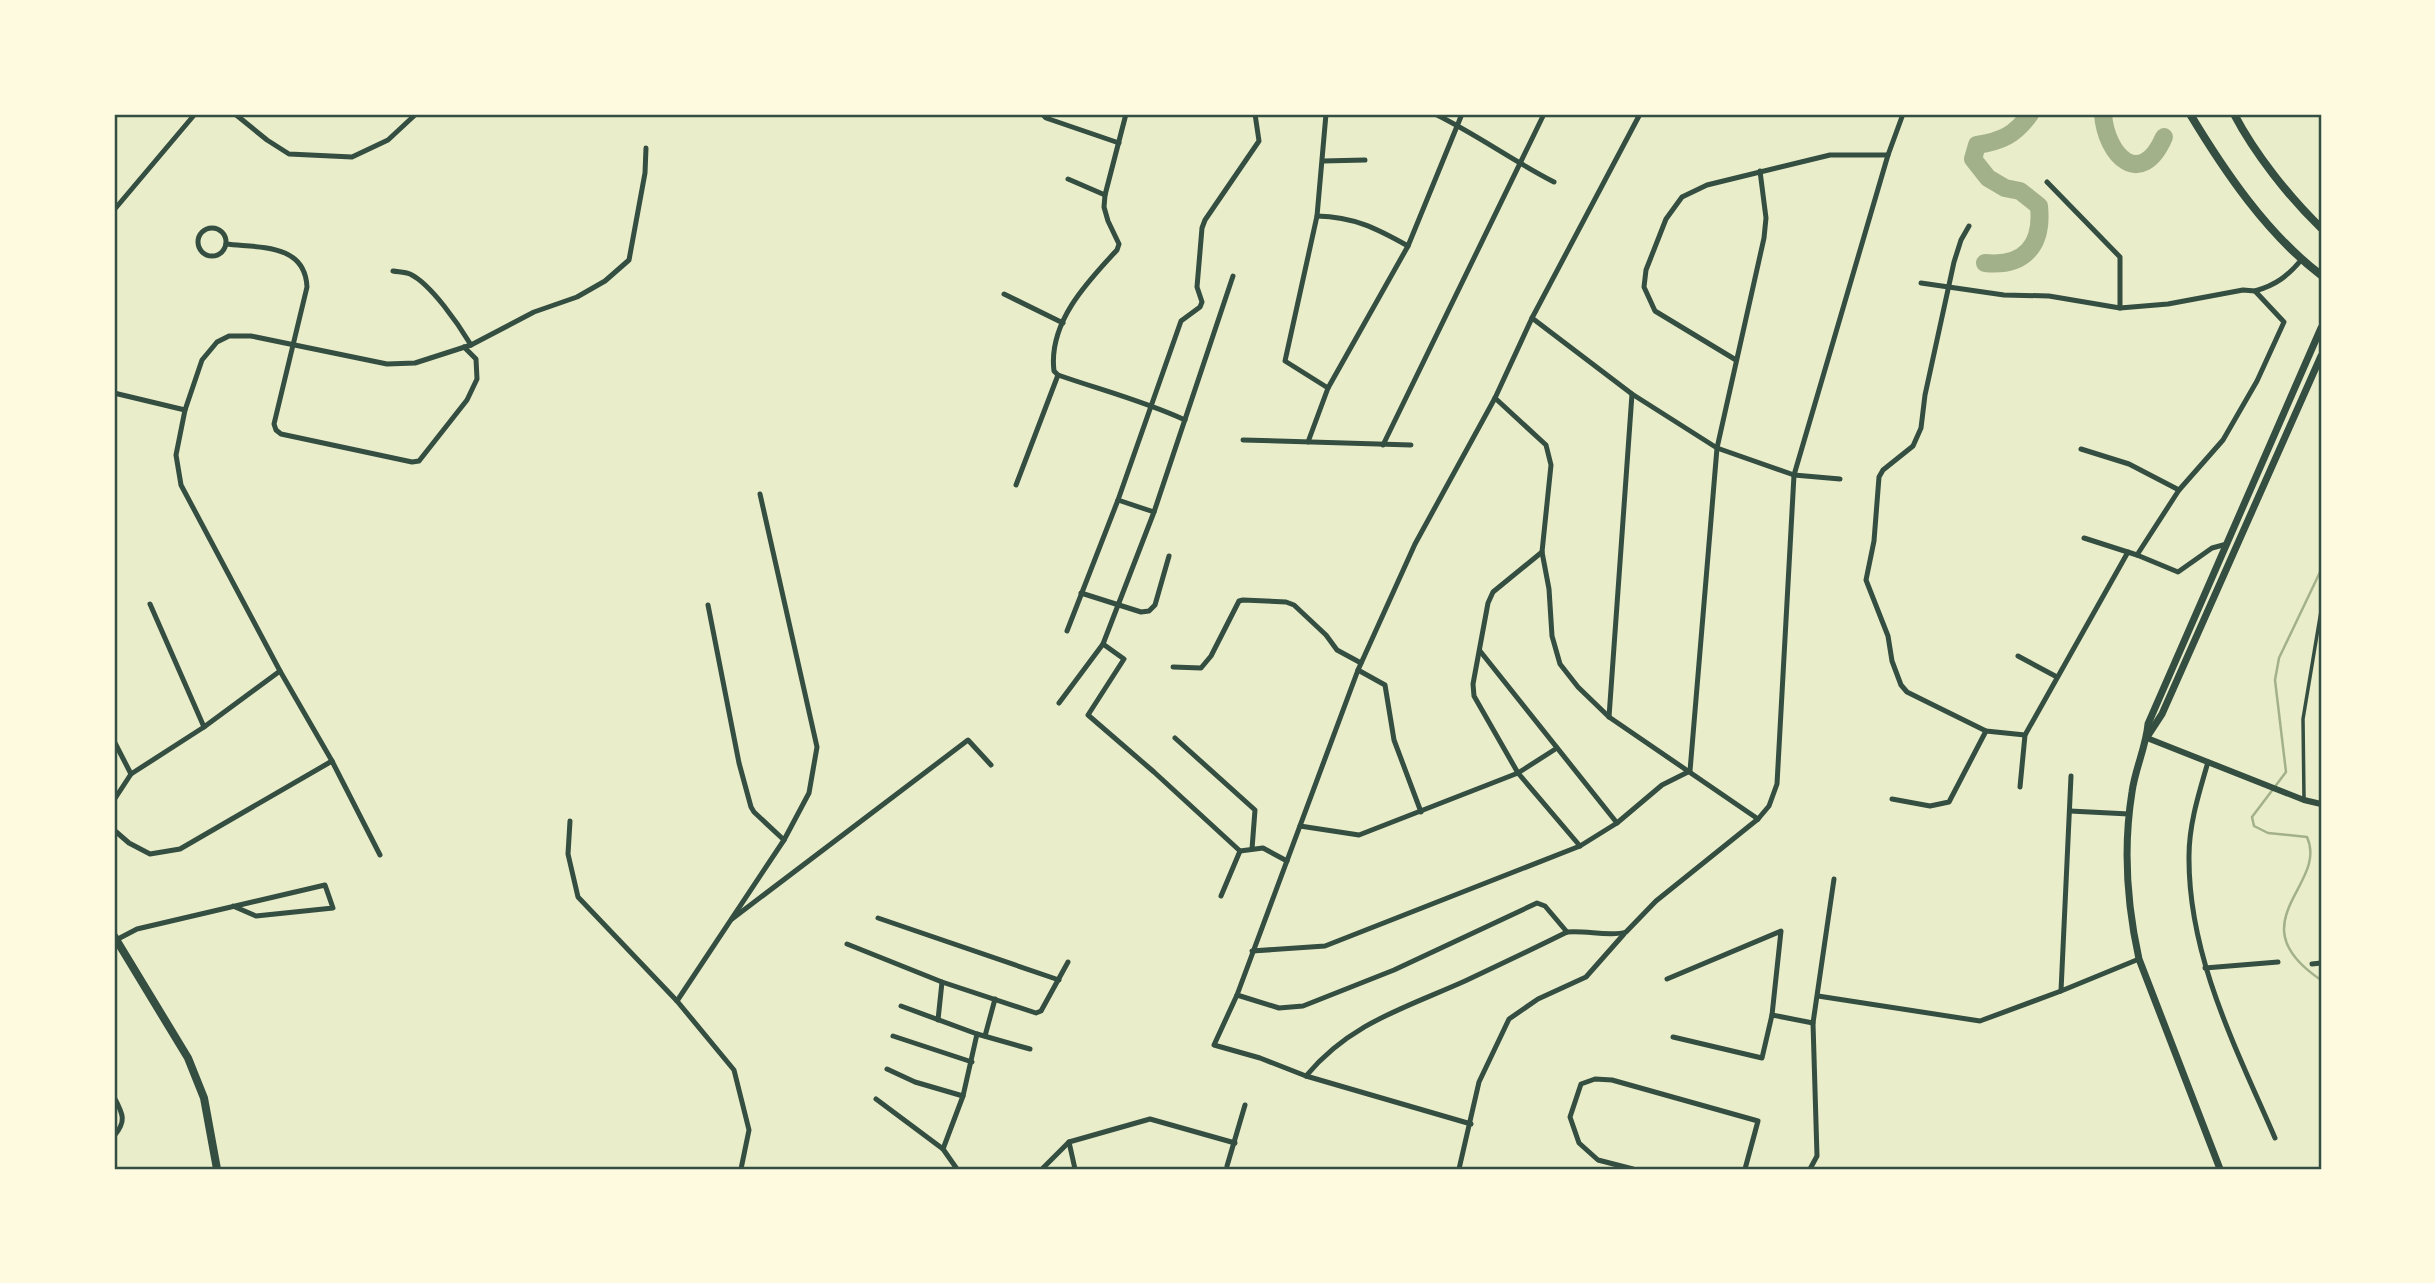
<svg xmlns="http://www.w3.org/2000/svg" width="2435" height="1283" viewBox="0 0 2435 1283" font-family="'Golos Text',sans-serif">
<rect width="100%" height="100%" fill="#e9edc9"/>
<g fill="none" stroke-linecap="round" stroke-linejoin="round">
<path stroke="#a3b18a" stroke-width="2.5" d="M2321,570l-42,88 -4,22 11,92 -34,45 2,9 14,7 39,4c22,48 -72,85 14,143"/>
<g stroke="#a3b18a" stroke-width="18">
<path d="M2103,114c3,42 38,76 61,23"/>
<path d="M1985,263c40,4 58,-18 54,-57l-19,-15 -15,-3 -17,-10 -15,-19 4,-14c25,-4 38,-10 53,-31"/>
</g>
<polyline stroke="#344e41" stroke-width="3.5" points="2304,798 2303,719 2321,611"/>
<g stroke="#344e41" stroke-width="5">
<polyline points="235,114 267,140 289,154 352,157 388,140 416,114"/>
<polyline points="1042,114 1046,118 1119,143"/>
<path d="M1126,114l-21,81 -1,12 4,14 11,23 -2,6c-30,32 -69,73 -63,121l4,4c43,15 86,26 127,45"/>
<polyline points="1326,114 1317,216 1285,361 1328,388"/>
<path d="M1435,114c41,20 78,47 119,68"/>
<polyline points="1323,161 1365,160"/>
<polyline points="1068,179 1105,195"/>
<polyline points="2047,182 2120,257 2120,308"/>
<polyline points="114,210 195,114"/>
<path d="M1317,216c37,1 59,12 91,30"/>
<polyline points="1969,226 1961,240 1954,262 1925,395 1921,428 1913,446 1883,470 1879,477 1874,541 1866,580 1888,636 1892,661 1901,685 1907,692 1986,731 2025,735"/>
<circle cx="212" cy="242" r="14"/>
<path d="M226,244c33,4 79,-1 81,43l-33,137 2,6 5,4 131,28 7,-1 48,-61 10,-21 -1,-20 -12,-12"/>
<path d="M393,271c5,1 12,1 17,3 21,10 49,51 61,71"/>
<polyline points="1921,283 2004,295 2049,296 2120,308 2168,304 2243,290 2255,291"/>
<polyline points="1004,294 1063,323"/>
<polyline points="1532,318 1632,394 1717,448 1794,475 1840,479"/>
<polyline points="1736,360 1655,311 1644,287 1646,270 1666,219 1682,197 1707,185 1830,155 1888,155"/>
<polyline points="114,393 185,410"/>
<polyline points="1495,398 1546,445 1551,465 1542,552 1549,589 1552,636 1560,664 1578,687 1609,717 1758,819"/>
<polyline points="1243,440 1411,445"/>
<polyline points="1308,442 1328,388 1408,246 1462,114"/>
<polyline points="1383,445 1544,114"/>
<polyline points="2081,449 2129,464 2179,490"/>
<polyline points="1016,485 1058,375"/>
<polyline points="1118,500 1154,512 1233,276"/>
<polyline points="2084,538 2137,555 2178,572 2212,548 2227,544"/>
<polyline points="1542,552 1493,592 1488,603 1473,684 1474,696 1518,773 1580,846"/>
<path d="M2137,555l42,-65 44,-50 34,-59 27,-59 -29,-31c21,-6 33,-15 47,-32"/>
<polyline points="1081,593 1141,612 1149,611 1155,605 1169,556"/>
<polyline points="150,604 204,727"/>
<polyline points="708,605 739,763 751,807 754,812 784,840"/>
<polyline points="1067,631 1118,500 1181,321 1200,307 1202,302 1197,287 1202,228 1205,220 1259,141 1255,114"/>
<polyline points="1103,644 1124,659 1088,715 1154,772 1240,851 1221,896"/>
<polyline points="1480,651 1617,823"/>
<polyline points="2018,656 2057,677"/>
<polyline points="1173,667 1201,668 1211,656 1239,601 1243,600 1286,602 1294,605 1326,635 1337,650 1361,663"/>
<polyline points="1358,670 1385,685 1394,740 1421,812"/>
<polyline points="1059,703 1103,644 1154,512"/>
<polyline points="1609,717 1632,394"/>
<polyline points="1175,738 1255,810 1252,849"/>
<polyline points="114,741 131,774"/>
<path d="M2208,762c-9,31 -19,62 -19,94 -1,100 47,192 86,282"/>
<polyline points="2020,787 2025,735 2128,552"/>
<polyline points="1892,799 1930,806 1949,802 1986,731"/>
<polyline points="114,800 131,774 204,727 280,671"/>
<polyline points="2070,811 2129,814"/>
<polyline points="570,821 568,854 578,897 677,1001 734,1070 749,1130 741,1169"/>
<polyline points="1300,826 1359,835 1518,773 1557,748"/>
<polyline points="114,830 129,843 150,854 180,849 332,761"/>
<polyline points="1240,851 1263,848 1287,861"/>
<polyline points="380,855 332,761 280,671 181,485 176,455 185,410 202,360 217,342 229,336 251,336 387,364 415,363 471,345 534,312 577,297 605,281 629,260 645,173 646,148"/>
<polyline points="878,918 1059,980"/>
<polyline points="732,919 968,740 991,765"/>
<polyline points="116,940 137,929 325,885 333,908 256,916 233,906"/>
<polyline points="847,944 942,982 1036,1013 1041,1011 1068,962"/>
<polyline points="1252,951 1325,946 1580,846 1617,823 1662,785 1690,771 1717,448 1764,238 1766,218 1760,171"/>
<polyline points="2312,964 2321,963"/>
<polyline points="2205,968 2278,962"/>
<polyline points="1667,979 1781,931 1772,1015 1762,1058 1673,1037"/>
<polyline points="2061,991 2071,776"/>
<polyline points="1237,995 1279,1008 1303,1006 1394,970 1537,903 1545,906 1567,932"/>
<polyline points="1818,996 1980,1021 2061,991 2139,959"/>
<polyline points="677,1001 784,840 809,793 817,747 760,494"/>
<polyline points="901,1006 977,1034 1030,1049"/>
<polyline points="1772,1015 1813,1023"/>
<polyline points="938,1020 942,982"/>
<polyline points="893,1036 972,1062"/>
<polyline points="985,1036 995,999"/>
<polyline points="887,1069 915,1082 963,1096"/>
<path d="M1306,1076c44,-53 99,-68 159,-95 34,-16 68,-32 102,-49 18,-2 44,5 59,0l30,-31 102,-82 11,-13 8,-22 17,-309 94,-320 15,-41"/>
<path d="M114,1097c9,17 13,24 0,39"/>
<polyline points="876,1099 943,1149 957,1169"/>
<polyline points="1471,1124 1306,1076 1260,1058 1214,1045 1237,995 1358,670 1415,544 1495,398 1532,318 1640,114"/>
<polyline points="1069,1142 1075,1169"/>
<polyline points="943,1149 963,1096 977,1034"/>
<polyline points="1227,1166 1245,1105"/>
<polyline points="1042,1169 1069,1142 1150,1119 1235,1143"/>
<polyline points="1459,1169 1479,1082 1509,1019 1538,999 1586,977 1624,934"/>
<polyline points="1633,1169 1598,1160 1579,1143 1570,1117 1581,1084 1595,1079 1612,1080 1758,1121 1745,1169"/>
<polyline points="1810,1169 1817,1156 1813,1023 1834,879"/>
</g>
<polyline stroke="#344e41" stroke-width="6" points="2147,738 2304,800 2321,804"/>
<g stroke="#344e41" stroke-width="7">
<polyline points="2147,737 2162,714 2321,356"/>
<path d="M2220,1169l-81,-210c-12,-54 -16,-111 -7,-167 3,-23 14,-45 16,-68l173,-396"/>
</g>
<g stroke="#344e41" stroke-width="8">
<path d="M2190,114c35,58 77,120 131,161"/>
<path d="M2234,114c21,40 55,83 87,114"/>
<polyline points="114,936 188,1058 204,1098 217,1169"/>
</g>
</g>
<rect width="2435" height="1283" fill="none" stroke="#fefae0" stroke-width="231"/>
<rect x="116" y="116" width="2204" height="1052" fill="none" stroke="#344e41" stroke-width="2.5"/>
</svg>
